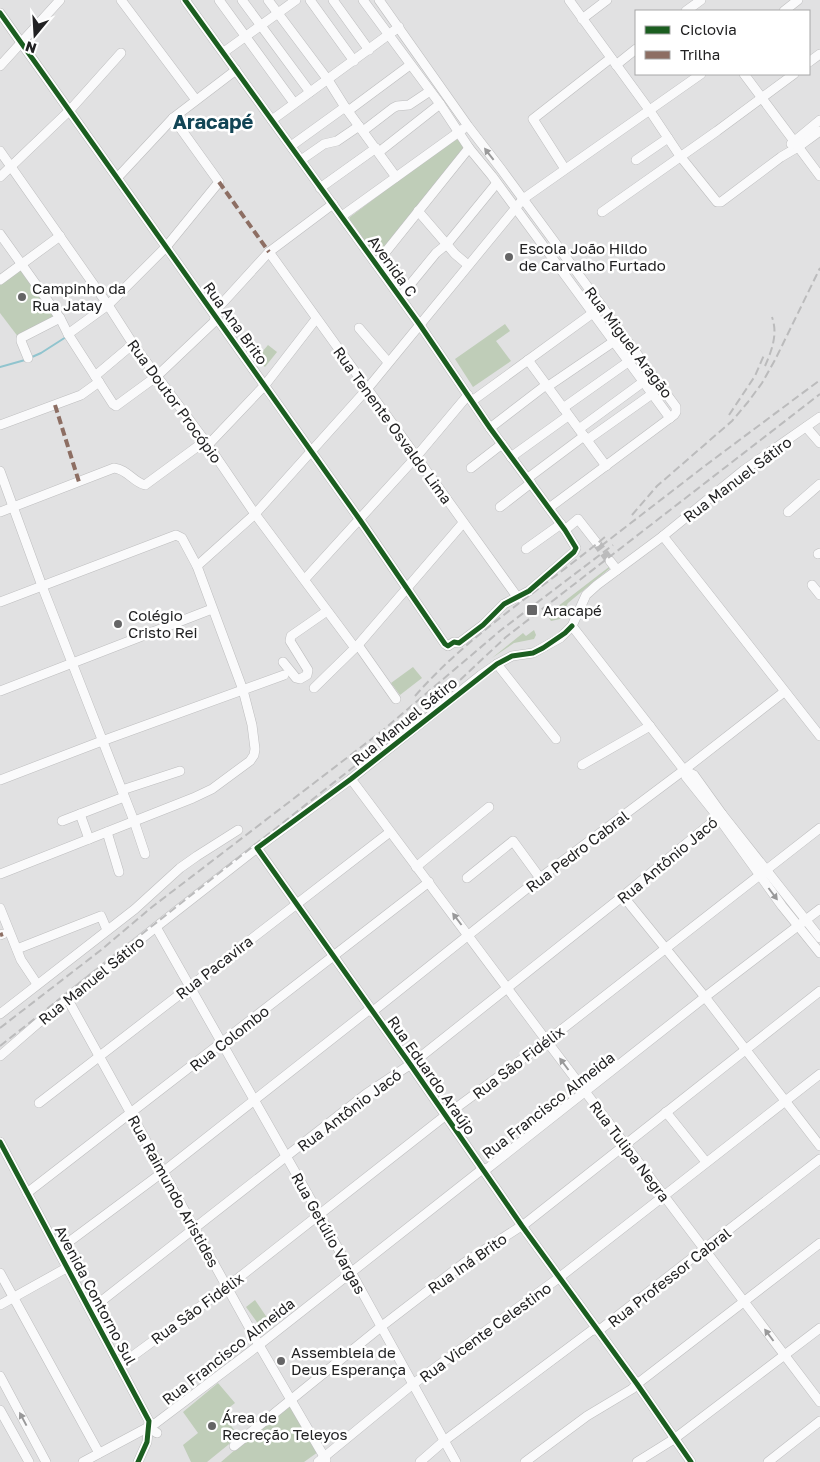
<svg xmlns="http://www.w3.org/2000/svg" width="820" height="1462" viewBox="0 0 820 1462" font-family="'Golos Text',sans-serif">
<rect width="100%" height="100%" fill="#e1e1e2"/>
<g fill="#bfcdb8">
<polygon points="459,139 465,147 379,255 375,255 349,220 350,217 448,143"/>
<polygon points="22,266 58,318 19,338 0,313 0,281"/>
<polygon points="505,324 510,331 496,341 511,361 473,387 455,359"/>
<polygon points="268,345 277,352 265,367 256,359"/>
<polygon points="609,567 609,569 568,603 560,619 551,621 549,618 559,610 557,607"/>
<polygon points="534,630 536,635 534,639 514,643 492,658 523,633 526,636"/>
<polygon points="413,667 422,678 400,695 391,683"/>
<polygon points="255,1300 268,1319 259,1325 246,1307"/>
<polygon points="218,1383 235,1403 226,1410 229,1414 225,1418 239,1436 207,1462 191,1462 183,1445 198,1433 183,1412"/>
<polygon points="288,1404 318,1452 304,1462 221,1462"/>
</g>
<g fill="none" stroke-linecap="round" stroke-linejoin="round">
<g stroke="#90c4ce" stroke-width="2">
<polyline points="32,357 41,353 66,337"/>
<polyline points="0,367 25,360"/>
</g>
<polyline stroke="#bbbbbc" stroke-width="9" stroke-dasharray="9 4.5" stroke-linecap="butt" points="596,542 610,561"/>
<defs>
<g id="minor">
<polyline points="121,0 196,100"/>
<polyline points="219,0 294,103"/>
<polyline points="242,0 310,92"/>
<polyline points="268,0 328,80 345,107 396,177"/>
<polyline points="310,0 354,61"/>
<polyline points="333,0 369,50"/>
<polyline points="363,0 440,104 469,148 492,176 670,418"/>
<polyline points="379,0 468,126 501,169 676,407 676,412 674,415 549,508"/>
<polyline points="569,0 650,111 680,156 717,202 721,202 781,157 798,147 820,131"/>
<polyline points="686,11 701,0"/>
<polyline points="784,11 798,0"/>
<polyline points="0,13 360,520 445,644 448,646 454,642 459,643 483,625 504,604 529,591 574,552 576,548 565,530 490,428 420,325 185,0"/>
<polyline points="582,19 607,0"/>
<polyline points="224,52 296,0"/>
<polyline points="809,62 820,54"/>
<polyline points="616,65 636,49"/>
<polyline points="0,66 60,0"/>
<polyline points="744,74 820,176"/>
<polyline points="348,111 410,65"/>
<polyline points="272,120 399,27"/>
<polyline points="363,131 393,108 397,106 409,105 430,91"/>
<polyline points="791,144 820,120"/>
<polyline points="291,146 345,107"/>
<polyline points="0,151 108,305 133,344 208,445 255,514 355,648"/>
<polyline points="379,152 440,104"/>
<polyline points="301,160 324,144 337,141 359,126"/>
<polyline points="636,160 668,138"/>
<polyline points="565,169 533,119 611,58"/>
<polyline points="0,177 70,110 121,53"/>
<polyline points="118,177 173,118 236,70"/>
<polyline points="320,188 376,148"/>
<polyline points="418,211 455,254 468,265"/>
<polyline points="602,212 717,131 794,74"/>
<polyline points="342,216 463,129"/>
<polyline points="0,234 60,318 68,334 113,404 116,406 157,376 214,322 217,309 269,252 333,204"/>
<polyline points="269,252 518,598"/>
<polyline points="376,264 469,148"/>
<polyline points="0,280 60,236"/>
<polyline points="400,297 436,253 447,244 496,184"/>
<polyline points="359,328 388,362"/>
<polyline points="68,334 108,305 166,247 219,182 173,118"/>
<polyline points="28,358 21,341 21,338 60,318"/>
<polyline points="528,360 606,466"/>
<polyline points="95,376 133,344"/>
<polyline points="547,387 613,342"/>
<polyline points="472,401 597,310"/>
<polyline points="563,408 628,362"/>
<polyline points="0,425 81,395 99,382"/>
<polyline points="806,427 820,443"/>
<polyline points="490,428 546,385"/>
<polyline points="579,429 643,382"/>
<polyline points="587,440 652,394"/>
<polyline points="208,445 265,385 316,319"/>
<polyline points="511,457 568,416"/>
<polyline points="471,468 502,444"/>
<polyline points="0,471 42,586 134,821 145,854"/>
<polyline points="528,478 584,436"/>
<polyline points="500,507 531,483"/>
<path d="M0,512l114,-44c13,1 19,14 31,17l60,-44"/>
<polyline points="788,512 820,484"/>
<polyline points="565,530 578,519 596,542"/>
<polyline points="663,536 820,736"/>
<polyline points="526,549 561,524"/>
<polyline points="818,554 820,553"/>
<polyline points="610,561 617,570"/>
<polyline points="197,566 255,514 368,388 523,199 701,74"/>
<polyline points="305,579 416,457 468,395"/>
<polyline points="812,585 820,595"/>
<polyline points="0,602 176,535 182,538 197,566 243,690 252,725 255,749 254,755 250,761 212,789 193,798 0,874"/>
<polyline points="572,626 684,770 694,775 722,814 820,938"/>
<polyline points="358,645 396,699"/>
<polyline points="283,662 296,678 300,679 307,675 308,670 290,641 291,636 327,611"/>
<polyline points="497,664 556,739"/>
<polyline points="314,688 358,645 463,523"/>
<polyline points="0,691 212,609"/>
<polyline points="582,765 650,726"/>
<polyline points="684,770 686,777 718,817 782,906 820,953"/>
<polyline points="351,779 543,1036 820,1402"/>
<polyline points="0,780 102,741 284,675"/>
<polyline points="122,790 180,771"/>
<polyline points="80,814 89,839"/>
<polyline points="62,821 124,797"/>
<polyline points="107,832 119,872"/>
<polyline points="257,848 410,1064 522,1226 637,1384 691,1462"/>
<polyline points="416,867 489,807"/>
<polyline points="467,878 513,841 540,878"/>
<polyline points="623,896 705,997 820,1146"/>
<polyline points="0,908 21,960 37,984"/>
<polyline points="156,927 319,1214 456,1462"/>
<polyline points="0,935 3,934"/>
<polyline points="17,949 101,916 107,930"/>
<polyline points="67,998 259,1345 326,1460"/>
<polyline points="372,1012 540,878 684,770 784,692"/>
<polyline points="0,1014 135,909 180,868 197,856 238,830"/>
<polyline points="0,1056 67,998 156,927 257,848 351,779 481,675 497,664 512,656 533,653 560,638 572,626 586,595 597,585 663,536 744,470 820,417"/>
<polyline points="39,1103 390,832"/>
<polyline points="666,1112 706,1162"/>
<polyline points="0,1142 149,1421 147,1442 138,1462"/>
<polyline points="27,1193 429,882"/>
<polyline points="58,1250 163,1172 370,1009"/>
<polyline points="0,1273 99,1453"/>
<polyline points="0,1305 68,1267"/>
<polyline points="90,1310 366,1094 414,1062 623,896 722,814"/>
<polyline points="119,1366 227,1287 441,1119 547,1041 820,828"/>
<polyline points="0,1376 46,1462"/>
<polyline points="0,1410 29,1462"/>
<polyline points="148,1427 157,1433"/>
<polyline points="234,1446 382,1326 464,1263 526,1223 820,991"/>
<polyline points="83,1462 156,1423 259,1345 480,1171 488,1168 705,997 820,909"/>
<polyline points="318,1462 413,1384 560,1277 820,1074"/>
<polyline points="420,1462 444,1441 591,1331 602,1328 820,1159"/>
<polyline points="525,1462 587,1416 632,1389 637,1384 820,1243"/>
<polyline points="637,1462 674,1439 820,1328"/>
<polyline points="768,1462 820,1421"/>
</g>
</defs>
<use href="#minor" stroke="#bdbdbe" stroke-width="10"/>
<use href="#minor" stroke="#fafafb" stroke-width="9"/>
<g stroke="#bbbbbc" stroke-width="2" stroke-dasharray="8 4" stroke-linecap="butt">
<path d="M765,366c7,-16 13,-32 7,-49"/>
<polyline points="729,415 755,376 764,355"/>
<polyline points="632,515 657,486 732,421 748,402 762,383 775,360 820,268"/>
<polyline points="601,546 706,465 820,380"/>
<path d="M415,696c55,-63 126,-106 190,-159"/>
<polyline points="0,1028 101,950 152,907 382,731 501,630 613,545"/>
<polyline points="0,1046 370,754 460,680 506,637 820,394"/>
</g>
<g stroke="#8d6e63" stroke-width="4" stroke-dasharray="8 4" stroke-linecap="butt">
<polyline points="219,182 269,252"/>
<polyline points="55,405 79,482"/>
<polyline points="0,935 3,934"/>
</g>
<defs>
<g id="cycleway">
<polyline points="0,13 360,520 445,644 448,646 454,642 459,643 483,625 504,604 529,591 574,552 576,548 565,530 490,428 420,325 185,0"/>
<polyline points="572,626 565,633 543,648 533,653 512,656 497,664 351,779 257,848 410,1064 522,1226 637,1384 691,1462"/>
<polyline points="0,1142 149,1421 147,1442 138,1462"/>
</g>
</defs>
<use href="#cycleway" stroke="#fff" stroke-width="8"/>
<use href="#cycleway" stroke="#1b5e20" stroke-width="5"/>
</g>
<defs><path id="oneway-solid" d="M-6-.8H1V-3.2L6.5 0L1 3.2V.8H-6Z" transform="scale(1.25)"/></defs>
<g fill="#99999a">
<use href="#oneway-solid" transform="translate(489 154) rotate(-128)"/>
<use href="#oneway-solid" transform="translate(773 894) rotate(53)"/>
<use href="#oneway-solid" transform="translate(457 919) rotate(-127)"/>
<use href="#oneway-solid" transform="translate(564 1064) rotate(-127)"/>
<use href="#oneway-solid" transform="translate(769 1335) rotate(-127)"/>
<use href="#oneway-solid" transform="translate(23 1419) rotate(-118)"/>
</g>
<g fill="#656566" stroke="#fff" stroke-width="2">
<circle cx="509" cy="257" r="5"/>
<circle cx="22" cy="297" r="5"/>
<rect x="526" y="604" width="12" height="12" rx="2.5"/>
<circle cx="118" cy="624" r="5"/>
<circle cx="281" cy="1361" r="5"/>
<circle cx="212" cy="1426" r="5"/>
</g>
<g text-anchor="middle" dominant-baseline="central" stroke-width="5" stroke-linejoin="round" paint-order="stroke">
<g font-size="15" fill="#222223" stroke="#fff" text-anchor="start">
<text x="519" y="248">Escola João Hildo<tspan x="519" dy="17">de Carvalho Furtado</tspan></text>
<text x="32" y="288">Campinho da<tspan x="32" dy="17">Rua Jatay</tspan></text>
<text x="543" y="610">Aracapé</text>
<text x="128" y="615">Colégio<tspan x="128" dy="17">Cristo Rei</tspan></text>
<text x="291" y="1352">Assembleia de<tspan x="291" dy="17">Deus Esperança</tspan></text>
<text x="222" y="1417">Área de<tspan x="222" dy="17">Recreção Teleyos</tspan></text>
</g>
<g font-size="15" fill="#222223" stroke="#fff">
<text transform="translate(393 266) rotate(54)">Avenida C</text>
<text transform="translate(236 323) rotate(54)">Rua Ana Brito</text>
<text transform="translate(629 342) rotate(53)">Rua Miguel Aragão</text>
<text transform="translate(175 401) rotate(54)">Rua Doutor Procópio</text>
<text transform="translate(393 425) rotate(54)">Rua Tenente Osvaldo Lima</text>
<text transform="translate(737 479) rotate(-37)">Rua Manuel Sátiro</text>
<text transform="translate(404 721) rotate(-39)">Rua Manuel Sátiro</text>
<text transform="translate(577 851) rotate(-37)">Rua Pedro Cabral</text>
<text transform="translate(667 860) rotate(-40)">Rua Antônio Jacó</text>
<text transform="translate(214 967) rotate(-38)">Rua Pacavira</text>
<text transform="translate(91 980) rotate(-39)">Rua Manuel Sátiro</text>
<text transform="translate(229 1038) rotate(-38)">Rua Colombo</text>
<text transform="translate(518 1062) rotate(-37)">Rua São Fidélix</text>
<text transform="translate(432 1075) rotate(55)">Rua Eduardo Araújo</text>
<text transform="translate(548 1105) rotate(-38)">Rua Francisco Almeida</text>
<text transform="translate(349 1110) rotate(-37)">Rua Antônio Jacó</text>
<text transform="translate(630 1151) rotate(53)">Rua Tulipa Negra</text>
<text transform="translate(174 1191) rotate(61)">Rua Raimundo Aristides</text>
<text transform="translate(329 1233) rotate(61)">Rua Getúlio Vargas</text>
<text transform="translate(467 1263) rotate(-35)">Rua Iná Brito</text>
<text transform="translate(669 1277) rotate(-38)">Rua Professor Cabral</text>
<text transform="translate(96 1295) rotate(62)">Avenida Contorno Sul</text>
<text transform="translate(197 1308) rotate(-36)">Rua São Fidélix</text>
<text transform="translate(485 1332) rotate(-36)">Rua Vicente Celestino</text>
<text transform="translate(228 1351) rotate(-38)">Rua Francisco Almeida</text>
</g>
<g font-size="20" font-weight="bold" fill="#124556" stroke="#fff">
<text x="213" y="121">Aracapé</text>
</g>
</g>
<rect x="635" y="10" width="175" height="65" fill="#ffffff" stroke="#a7a7a7"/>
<rect x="645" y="26" width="25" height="8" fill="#1b5e20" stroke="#a7a7a7"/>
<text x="680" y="35" font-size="15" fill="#222223">Ciclovia</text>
<rect x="645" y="51" width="25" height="8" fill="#8d6e63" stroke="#a7a7a7"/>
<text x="680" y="60" font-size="15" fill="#222223">Trilha</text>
<g transform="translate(35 35) rotate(198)" stroke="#ffffff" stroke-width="4" paint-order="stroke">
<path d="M0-4L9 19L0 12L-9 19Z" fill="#222223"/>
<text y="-8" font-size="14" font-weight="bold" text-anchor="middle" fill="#222223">N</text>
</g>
</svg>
